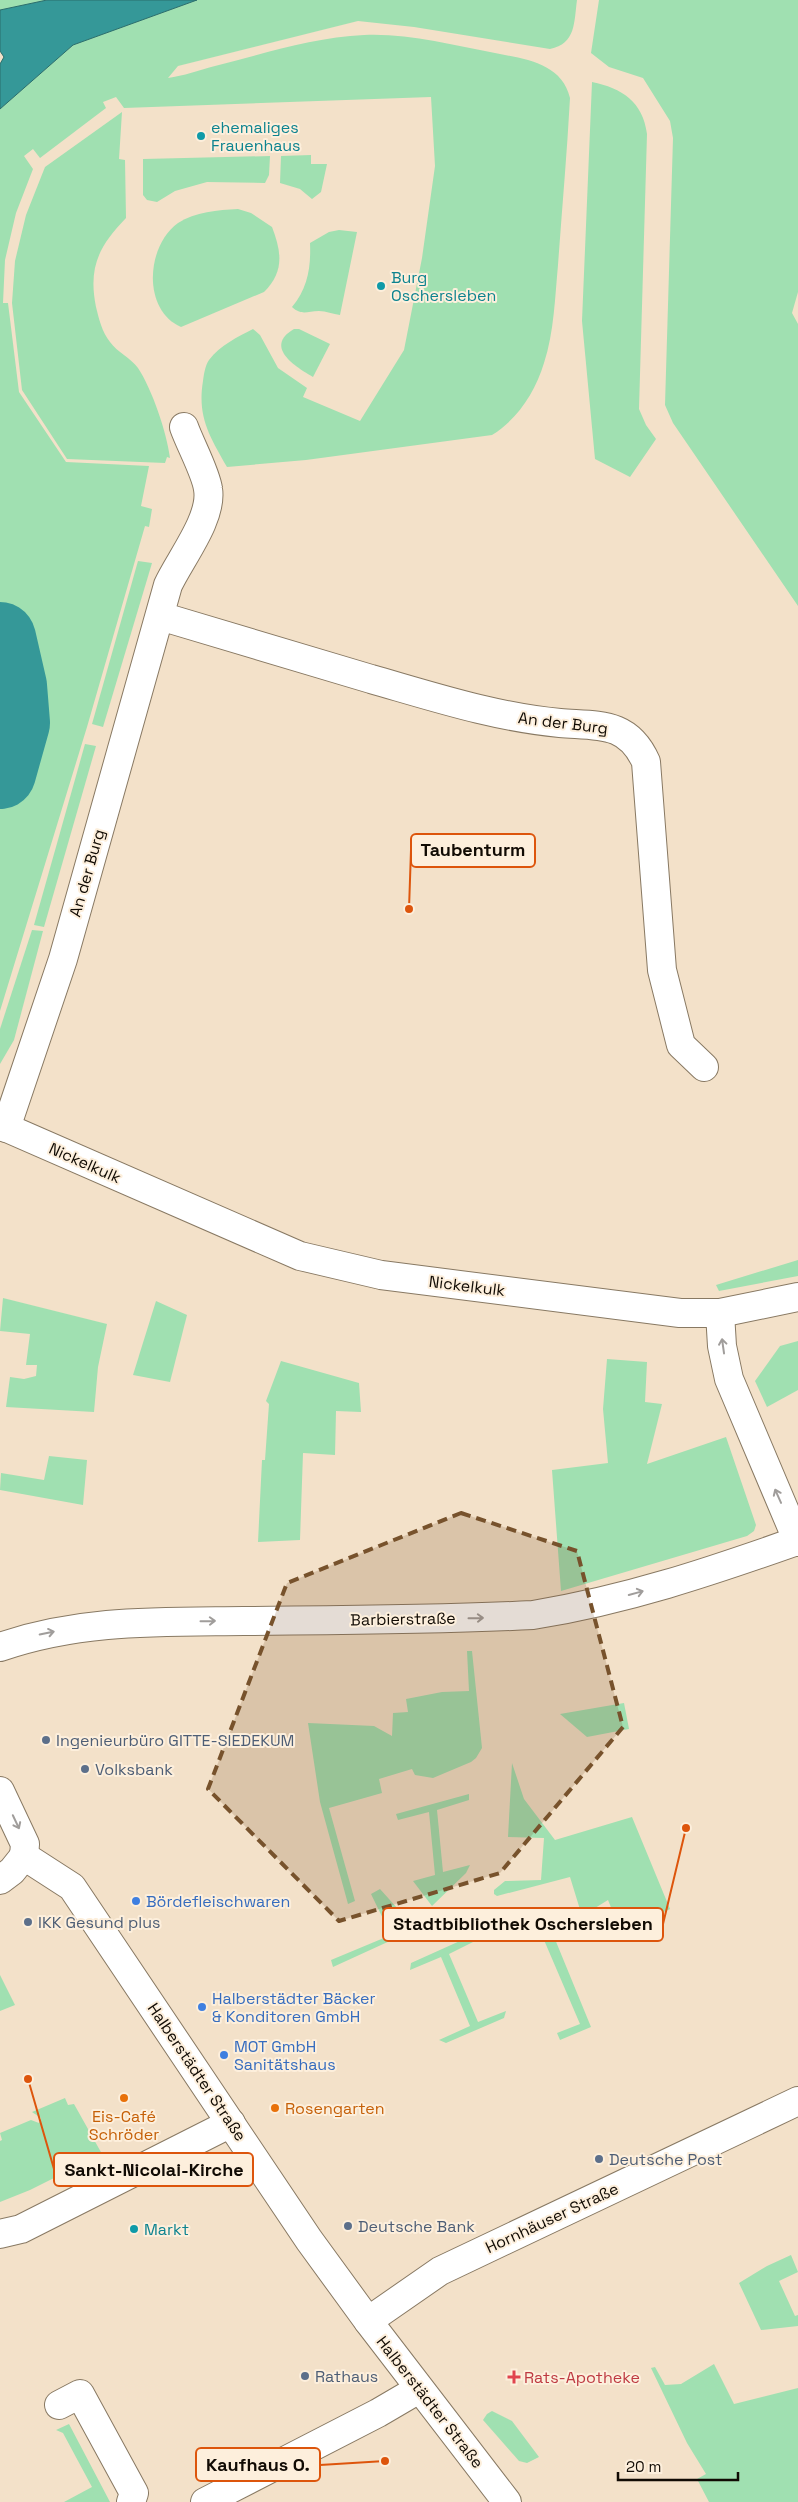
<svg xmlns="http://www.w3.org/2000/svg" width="798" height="2502" viewBox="0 0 798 2502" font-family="'Space Grotesk',sans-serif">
<rect width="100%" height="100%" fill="#f3e1c9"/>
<g fill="#a0e0b1">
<polygon points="0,0 47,0 0,10"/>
<path d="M197,0h380c-3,22 -1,44 -27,49l-136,-22 -56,-6 -180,45 -10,12c15,-2 32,-8 47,-12 48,-12 99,-29 149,-31 43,-2 88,10 131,18 30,6 67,10 75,45 -3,56 -8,111 -12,167 -3,32 -4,68 -14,98 -9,29 -26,56 -52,72l-186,25 -79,7c-17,-30 -30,-50 -24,-86 1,-7 2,-15 6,-21 11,-15 29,-23 44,-31l7,6 18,33 29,20 -4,9 57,24 44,-71 18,-92 13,-92 -4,-69 -307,11 -8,-11 -13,5 3,6 -66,50 -7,-9 -9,7 9,13 -17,44 -11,47 -2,43h5l11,89 47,70 83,4 -8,40 11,3 -3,18 -4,-1 -58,201 -87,284v-902l73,-64z"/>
<polygon points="599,0 798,0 798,292 792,313 798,324 798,606 673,423 665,405 673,138 670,121 643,78 609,67 591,53"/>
<path d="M592,82c30,6 51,20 55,52l-8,275 7,16 10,14 -26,38 -35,-18 -13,-138z"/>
<path d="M122,112l-3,47 6,1 1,58c-27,28 -38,49 -30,89 3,12 6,25 14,35 7,10 21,16 28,26 14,21 29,65 32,90l-3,-1 -2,6 -98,-4 -45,-69 -10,-87 3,-42 11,-46 19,-48z"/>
<polygon points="311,155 311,164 327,164 321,192 312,199 300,189 280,183 281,156"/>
<polygon points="270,156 269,175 265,183 207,182 175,191 157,202 147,200 143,195 143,159"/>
<path d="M238,209l13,4 21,14c10,26 12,45 -8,65l-83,35c-39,-17 -35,-81 -3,-104 17,-11 40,-13 60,-14z"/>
<path d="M339,230l18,2 -17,83c-7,-1 -14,-4 -21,-4 -12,0 -17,5 -27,-4 16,-19 19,-40 18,-64l19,-11z"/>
<path d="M294,329h5l31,15 -17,33c-17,-10 -50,-30 -19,-48z"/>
<polygon points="138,561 152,563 103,727 92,724"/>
<polygon points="85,744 96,746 44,927 34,925"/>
<polygon points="32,930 43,931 14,1040 0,1064 0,1029"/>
<polygon points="798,1260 798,1276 719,1291 716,1285"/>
<polygon points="3,1298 107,1324 98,1367 94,1412 6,1407 10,1377 24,1379 36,1376 37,1365 26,1365 30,1334 0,1331"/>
<polygon points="156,1301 187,1315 170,1382 133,1375"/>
<polygon points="798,1341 798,1390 767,1407 755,1381 780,1346"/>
<polygon points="607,1359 647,1362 645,1402 662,1404 647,1464 726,1437 756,1525 754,1531 747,1536 561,1591 552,1470 608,1463 603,1409"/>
<polygon points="281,1361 359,1383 361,1412 336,1411 335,1455 303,1453 300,1540 258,1542 262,1460 265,1460 269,1404 266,1401"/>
<polygon points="49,1456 87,1460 83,1505 0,1490 1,1473 44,1480"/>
<polygon points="467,1651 472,1651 482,1748 476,1758 471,1762 433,1778 415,1775 412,1769 379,1779 382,1793 329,1808 355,1901 348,1904 320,1802 308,1723 374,1726 392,1736 393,1713 408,1712 406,1699 442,1692 469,1691"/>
<polygon points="624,1703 629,1729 587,1737 560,1714"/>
<polygon points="512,1763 524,1799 555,1840 632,1817 670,1909 621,1932 608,1900 582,1916 570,1877 497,1896 494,1894 494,1890 505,1881 541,1880 544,1838 508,1837"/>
<polygon points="469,1794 469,1800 437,1810 443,1872 470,1865 466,1873 432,1906 413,1881 435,1875 429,1812 398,1820 396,1814"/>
<polygon points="380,1889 416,1929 333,1967 331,1960 391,1935 371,1894"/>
<polygon points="546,1924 547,1928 550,1927 591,2027 560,2040 557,2033 580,2024 541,1933 517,1942 515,1937"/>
<polygon points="471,1936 477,1940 449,1954 478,2022 506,2011 504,2018 446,2043 439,2040 470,2026 441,1957 410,1970 411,1963"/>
<polygon points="0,1975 15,2005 0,2011"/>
<polygon points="65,2098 68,2105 74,2104 102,2154 30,2190 0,2202 0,2141 2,2140 0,2133 31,2120 39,2123 41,2118 32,2112"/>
<polygon points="791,2255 798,2272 779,2281 795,2316 798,2315 798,2326 761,2330 739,2283 767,2266"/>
<polygon points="714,2364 734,2404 798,2388 798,2502 709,2502 697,2479 706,2474 687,2443 651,2368 655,2367 665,2385 681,2384"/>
<polygon points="492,2411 512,2421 539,2457 527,2463 519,2461 483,2420 487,2414"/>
<polygon points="69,2424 110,2502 64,2502 92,2487 63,2433 56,2430"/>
</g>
<polygon fill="#359898" stroke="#2a6e6c" points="47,0 197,0 73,45 0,109 0,64 4,57 0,51 0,10"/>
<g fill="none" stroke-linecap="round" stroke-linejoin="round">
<polyline stroke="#359898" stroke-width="72" points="0,638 11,686 14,723 0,773"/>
<defs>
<g id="minor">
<path d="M160,616c71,21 141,42 211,63 63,18 124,38 189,44 38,3 68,-2 86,39l16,208 19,75 23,22"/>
<polyline points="0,1125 300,1256 381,1275 680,1313 720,1313 798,1297"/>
<path d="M6,1128l57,-169 105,-374c12,-26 45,-67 40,-96 -2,-16 -18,-45 -24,-62"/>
<polyline points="720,1313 722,1346 729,1379 798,1542"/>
<path d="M0,1647c81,-28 160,-25 244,-26 96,-1 193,-1 289,-6 93,-15 176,-43 264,-74"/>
<polyline points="0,1791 25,1844 24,1856"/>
<polyline points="24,1856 72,1887 309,2240 368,2321 507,2502"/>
<polyline points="0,1880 12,1871 24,1856"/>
<polyline points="0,2234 21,2229 231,2123"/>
<polyline points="368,2321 440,2271 798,2101"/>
<polyline points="59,2405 80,2394 134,2493 131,2502"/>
<polyline points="205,2502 378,2413 419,2389"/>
</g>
</defs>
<use href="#minor" stroke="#887963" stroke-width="30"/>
<use href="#minor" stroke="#fff" stroke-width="28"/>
</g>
<defs><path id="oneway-shaft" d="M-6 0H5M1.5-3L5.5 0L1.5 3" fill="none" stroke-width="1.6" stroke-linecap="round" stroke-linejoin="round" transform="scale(1.25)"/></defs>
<g stroke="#a09d9b">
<use href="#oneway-shaft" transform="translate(723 1346) rotate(-98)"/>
<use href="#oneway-shaft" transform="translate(778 1496) rotate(-114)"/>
<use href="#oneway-shaft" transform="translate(636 1593) rotate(-15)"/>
<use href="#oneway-shaft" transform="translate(476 1618) rotate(-1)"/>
<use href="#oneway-shaft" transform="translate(208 1621) rotate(-1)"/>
<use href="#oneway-shaft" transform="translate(47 1633) rotate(-12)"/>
<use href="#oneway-shaft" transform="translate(16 1822) rotate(65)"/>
</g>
<path fill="#77522c" fill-opacity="0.2" stroke="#77522c" stroke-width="4" stroke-dasharray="10 6" stroke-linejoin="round" d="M461,1513l116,38 46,176 -123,146 -161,48 -131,-132 79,-206z"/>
<g fill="#0f9aa8" stroke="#fdefdc" stroke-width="2">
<circle cx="201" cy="136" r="5"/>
<circle cx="381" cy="286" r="5"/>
<circle cx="134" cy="2229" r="5"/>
</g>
<g fill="#5c6f8a" stroke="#fdefdc" stroke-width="2">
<circle cx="46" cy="1740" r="5"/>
<circle cx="85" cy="1769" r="5"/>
<circle cx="28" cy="1922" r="5"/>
<circle cx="599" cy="2159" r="5"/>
<circle cx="348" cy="2226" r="5"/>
<circle cx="305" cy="2376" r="5"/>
</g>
<g fill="#3f7fe0" stroke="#fdefdc" stroke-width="2">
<circle cx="136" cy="1901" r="5"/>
<circle cx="202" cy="2007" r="5"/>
<circle cx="224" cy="2055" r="5"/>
</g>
<g fill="#e8710a" stroke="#fdefdc" stroke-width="2">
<circle cx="124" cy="2098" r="5"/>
<circle cx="275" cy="2108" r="5"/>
</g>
<path fill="#e0444e" stroke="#fdefdc" stroke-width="2" d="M511.5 2369.5h5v5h5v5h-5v5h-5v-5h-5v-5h5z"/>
<g text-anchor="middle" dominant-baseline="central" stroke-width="4" stroke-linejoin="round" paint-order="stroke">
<g font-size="16" fill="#0d838f" stroke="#fdefdc" text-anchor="start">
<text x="211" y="127">ehemaliges<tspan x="211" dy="18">Frauenhaus</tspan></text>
<text x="391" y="277">Burg<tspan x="391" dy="18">Oschersleben</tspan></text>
<text x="144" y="2229">Markt</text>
</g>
<g font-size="16" fill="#110b04" stroke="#fdefdc">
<text transform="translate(563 723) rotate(7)">An der Burg</text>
<text transform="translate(87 873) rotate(-74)">An der Burg</text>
<text transform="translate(85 1163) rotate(24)">Nickelkulk</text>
<text transform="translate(467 1286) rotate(7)">Nickelkulk</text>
<text transform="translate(403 1619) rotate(-1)">Barbierstraße</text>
<text transform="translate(197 2072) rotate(56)">Halberstädter Straße</text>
<text transform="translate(552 2218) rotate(-25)">Hornhäuser Straße</text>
<text transform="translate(430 2402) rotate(52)">Halberstädter Straße</text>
</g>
<g font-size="16" fill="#4e5e75" stroke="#fdefdc" text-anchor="start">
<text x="56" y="1740">Ingenieurbüro GITTE-SIEDEKUM</text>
<text x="95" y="1769">Volksbank</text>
<text x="38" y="1922">IKK Gesund plus</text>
<text x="609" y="2159">Deutsche Post</text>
<text x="358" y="2226">Deutsche Bank</text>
<text x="315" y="2376">Rathaus</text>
</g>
<g font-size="16" fill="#366cbe" stroke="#fdefdc" text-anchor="start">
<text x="146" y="1901">Bördefleischwaren</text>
<text x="212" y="1998">Halberstädter Bäcker<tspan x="212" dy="18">&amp; Konditoren GmbH</tspan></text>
<text x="234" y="2046">MOT GmbH<tspan x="234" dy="18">Sanitätshaus</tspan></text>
</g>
<g font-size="16" fill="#c56008" stroke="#fdefdc" text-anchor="start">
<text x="285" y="2108">Rosengarten</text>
<text x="124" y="2116" text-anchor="middle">Eis-Café<tspan x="124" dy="18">Schröder</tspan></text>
</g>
<g font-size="16" fill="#be3a42" stroke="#fdefdc" text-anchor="start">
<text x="524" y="2377">Rats-Apotheke</text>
</g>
</g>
<path fill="none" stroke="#dd550c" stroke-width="2" d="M409 909L411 850M686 1828L663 1924M28 2079L54 2169M385 2461L320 2465"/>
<g fill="#dd550c" stroke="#fdefdc" stroke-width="2">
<circle cx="409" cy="909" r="5"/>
<circle cx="686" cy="1828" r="5"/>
<circle cx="28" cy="2079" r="5"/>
<circle cx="385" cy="2461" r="5"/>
</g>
<g fill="#fdefdc" stroke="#dd550c" stroke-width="2">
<rect x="411" y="834" width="124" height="33" rx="5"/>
<rect x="383" y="1908" width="280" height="33" rx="5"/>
<rect x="54" y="2153" width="199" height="33" rx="5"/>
<rect x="196" y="2448" width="124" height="33" rx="5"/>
</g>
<g font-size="18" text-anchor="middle" font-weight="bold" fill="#110b04">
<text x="473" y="856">Taubenturm</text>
<text x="523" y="1930">Stadtbibliothek Oschersleben</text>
<text x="154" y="2176">Sankt-Nicolai-Kirche</text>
<text x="258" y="2471">Kaufhaus O.</text>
</g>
<path d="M618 2472v8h120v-8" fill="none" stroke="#110b04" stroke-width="2.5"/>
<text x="626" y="2472" font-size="15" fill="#110b04" stroke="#fdefdc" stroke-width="4" paint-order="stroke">20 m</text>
</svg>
